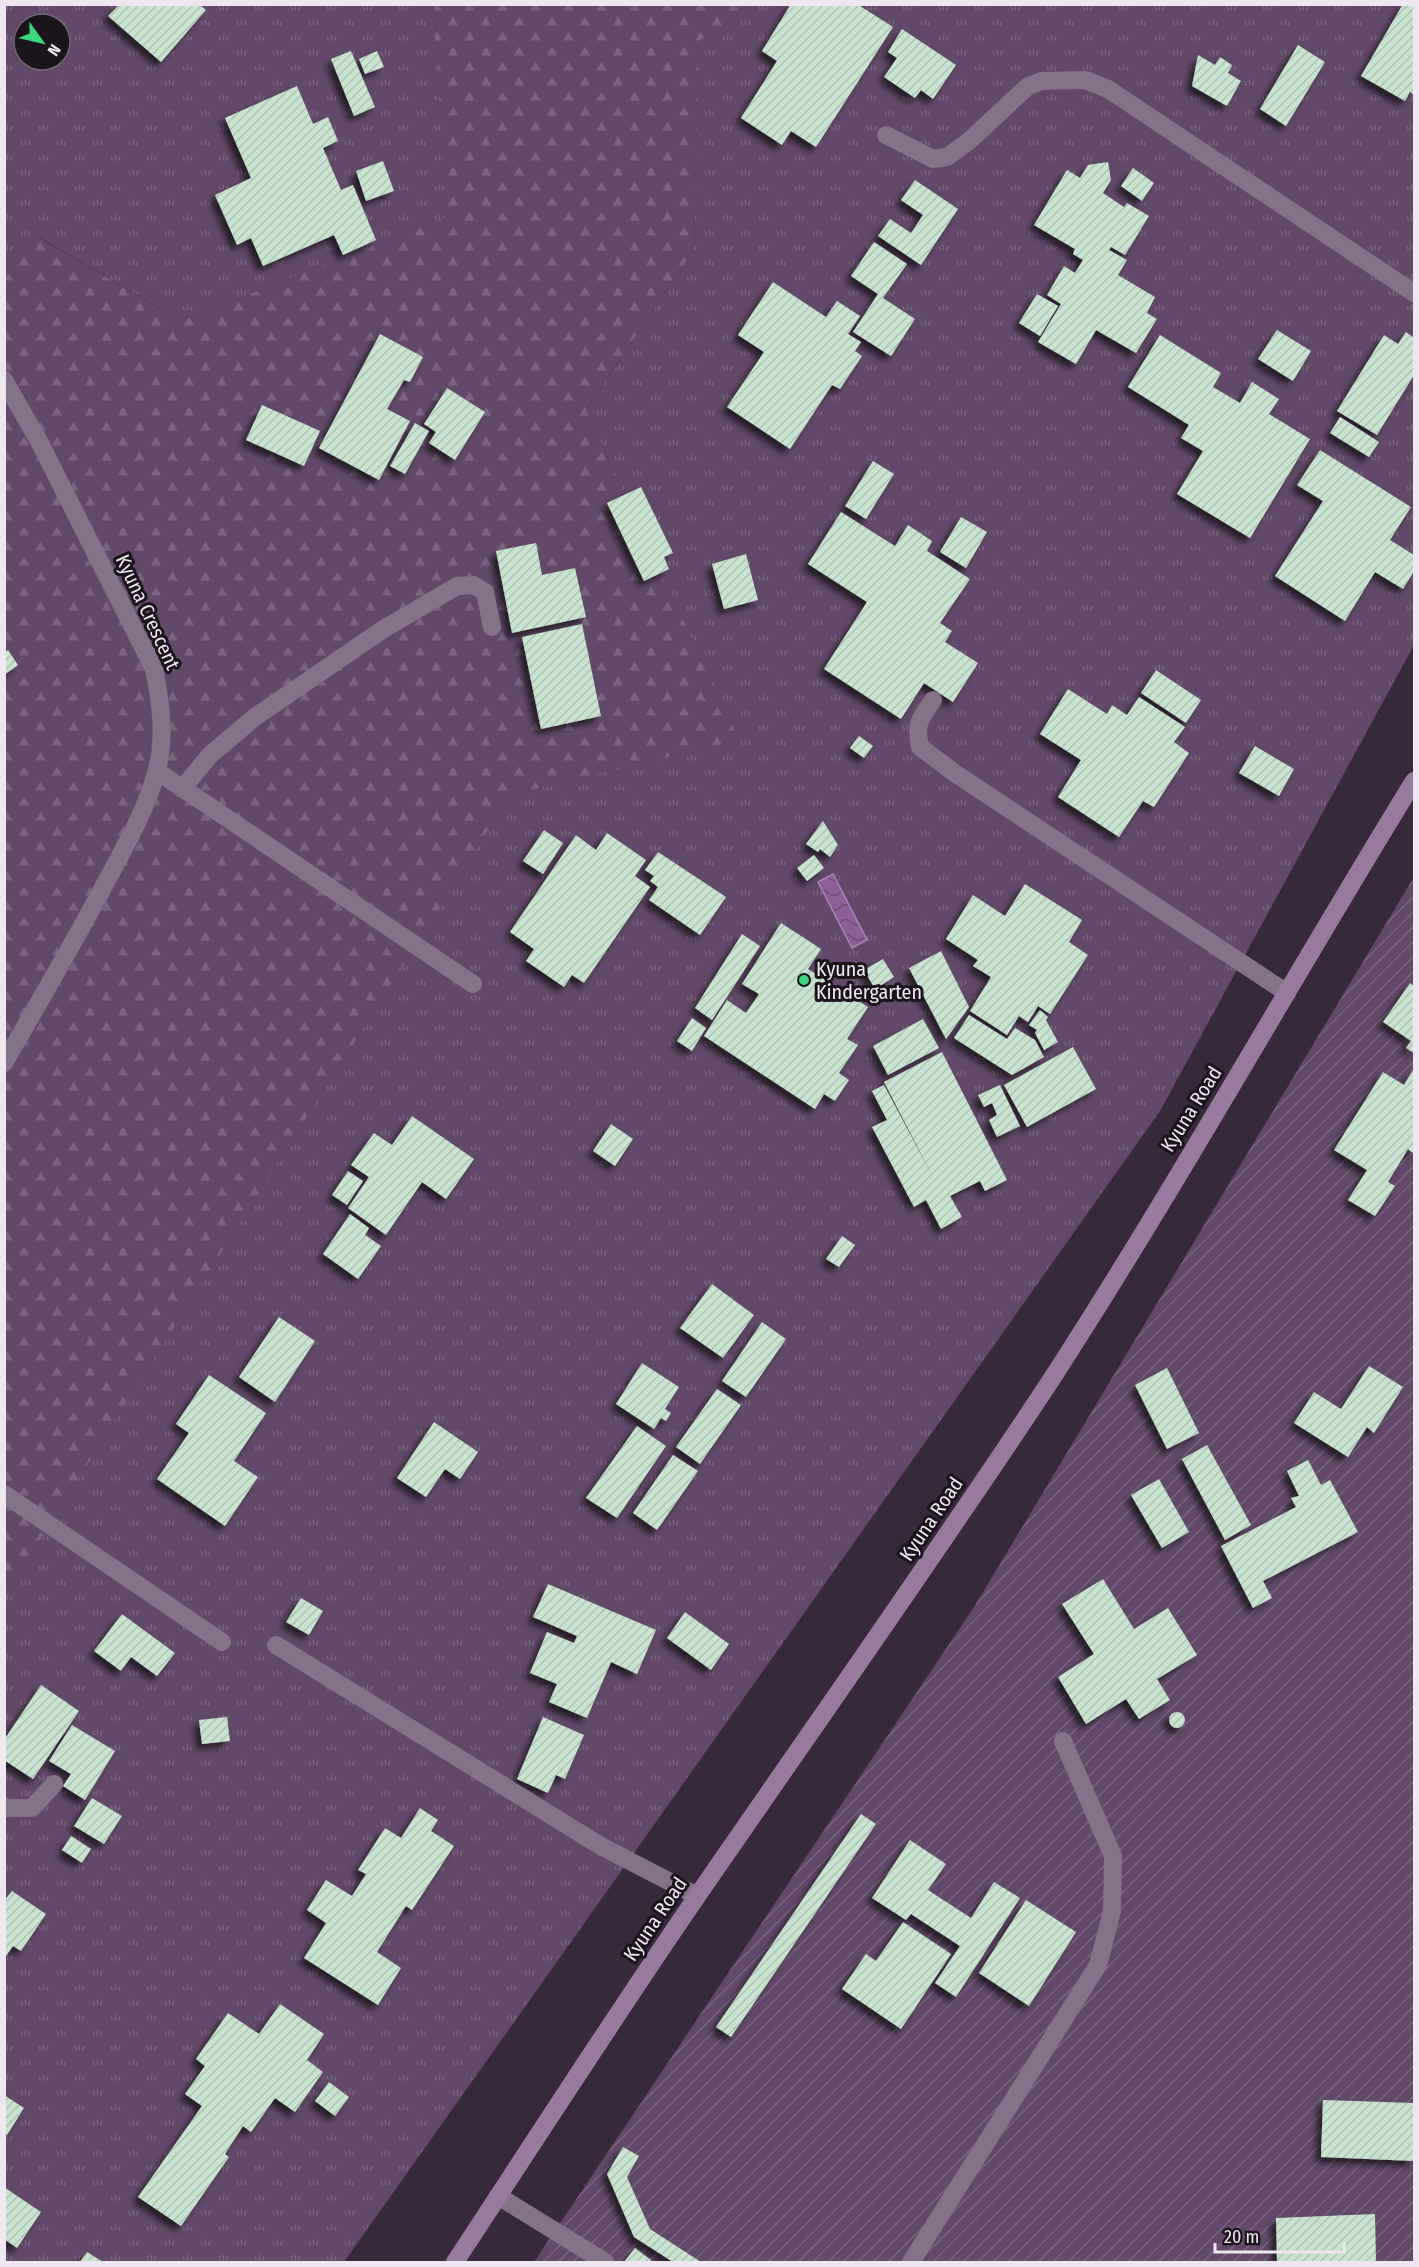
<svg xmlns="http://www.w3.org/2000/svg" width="1419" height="2267" viewBox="0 0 1419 2267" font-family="'Fira Sans Condensed',sans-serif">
<defs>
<pattern id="grass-tufts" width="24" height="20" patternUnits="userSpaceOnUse" patternTransform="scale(1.5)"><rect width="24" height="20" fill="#624969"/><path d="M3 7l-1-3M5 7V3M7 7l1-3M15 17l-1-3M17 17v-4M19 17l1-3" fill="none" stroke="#79637f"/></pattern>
<pattern id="forest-firs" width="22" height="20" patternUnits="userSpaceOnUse" patternTransform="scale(1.5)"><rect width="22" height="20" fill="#624969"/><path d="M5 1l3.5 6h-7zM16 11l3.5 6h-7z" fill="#79637f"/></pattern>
<pattern id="garden-furrows" width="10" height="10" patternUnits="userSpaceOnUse" patternTransform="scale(1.5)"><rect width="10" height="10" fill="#624969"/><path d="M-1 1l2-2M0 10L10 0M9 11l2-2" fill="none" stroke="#79637f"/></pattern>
<pattern id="water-waves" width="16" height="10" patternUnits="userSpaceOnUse" patternTransform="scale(1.5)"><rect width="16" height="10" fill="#8b6096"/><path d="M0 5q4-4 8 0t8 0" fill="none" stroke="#6a5270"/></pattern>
<pattern id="building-hatch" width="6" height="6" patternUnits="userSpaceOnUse" patternTransform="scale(1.5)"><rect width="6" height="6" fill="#c8e3cf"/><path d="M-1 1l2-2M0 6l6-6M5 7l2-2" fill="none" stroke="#aec3b4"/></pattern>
<filter id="shadow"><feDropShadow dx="-5.5" dy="5.5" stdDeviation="3" flood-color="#0009"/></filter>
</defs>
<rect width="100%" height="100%" fill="#37283b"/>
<g fill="url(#grass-tufts)" fill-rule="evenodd">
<polygon points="750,4 1414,5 1414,645 1160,1111 344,2262 5,2262 4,1595 510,794 738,740 586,410 694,250 698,41"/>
<path d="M5,5h429l13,212 -266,104 -142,-84 -34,42zM24,24h36v36h-36z"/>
</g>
<polygon fill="url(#forest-firs)" points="434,5 750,5 699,41 694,250 586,410 739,740 510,795 5,1595 5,279 38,237 181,321 446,217"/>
<polygon fill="url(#garden-furrows)" points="1414,877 1414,2262 534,2262 974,1607"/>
<polygon fill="url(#water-waves)" stroke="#a988b2" stroke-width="1.5" points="833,874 867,940 852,948 818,882"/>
<g fill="url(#building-hatch)" filter="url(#shadow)">
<polygon points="791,4 857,4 893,27 816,147 791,131 782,145 741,118 777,61 762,51"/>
<polygon points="1403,4 1414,4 1414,95 1410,92 1405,101 1361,76"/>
<polygon points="119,5 200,5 206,10 161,62 108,16"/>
<polygon points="902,29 956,65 933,99 921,90 915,98 884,77 897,58 888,52"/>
<polygon points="1298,45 1325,62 1286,126 1260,109"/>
<polygon points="351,51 375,107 354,116 331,59"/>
<polygon points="377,51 384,67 365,74 359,59"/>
<polygon points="1198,55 1215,65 1220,57 1232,65 1228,73 1241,81 1227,106 1192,86"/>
<polygon points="297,86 313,124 328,117 338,141 323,148 341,190 353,185 376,240 343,255 334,235 263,266 251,238 237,245 215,195 251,178 225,118"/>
<polygon points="383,161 394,191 366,201 356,171"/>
<polygon points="1108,162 1111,180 1103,193 1124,207 1127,203 1149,216 1125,255 1111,247 1109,250 1127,260 1118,275 1155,297 1147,313 1157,319 1136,353 1096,330 1076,364 1038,342 1061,304 1047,295 1064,266 1075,273 1083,260 1073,254 1075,249 1034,225 1067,170 1080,178 1088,165"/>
<polygon points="1133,168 1154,183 1142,201 1121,186"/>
<polygon points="915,180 958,209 921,265 878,236 890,219 911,233 923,215 901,200"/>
<polygon points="874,242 907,264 883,298 915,319 891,356 853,332 878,294 851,276"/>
<polygon points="773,282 826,317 837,301 860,316 848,334 861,342 855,351 862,356 840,389 832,385 790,449 727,407 764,352 738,335"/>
<polygon points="1037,294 1058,306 1040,336 1019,323"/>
<polygon points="1277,330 1311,351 1293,381 1258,359"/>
<polygon points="1406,332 1414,338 1414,375 1377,435 1337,411 1384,335 1398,344"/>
<polygon points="380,334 423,357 410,382 404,380 387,409 410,421 379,480 319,448"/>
<polygon points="1160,335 1221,373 1213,387 1240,403 1252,382 1279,399 1269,414 1310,439 1250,538 1177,494 1203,451 1181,438 1189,425 1128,387"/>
<polygon points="447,388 485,412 455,460 429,443 436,432 424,424"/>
<polygon points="262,405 320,431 304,466 246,440"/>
<polygon points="1340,417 1379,442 1369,457 1330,433"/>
<polygon points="415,423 429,431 405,474 390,466"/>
<polygon points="1320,450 1411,507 1390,540 1414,555 1414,571 1403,589 1375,572 1345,621 1275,576 1323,501 1297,485"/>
<polygon points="873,461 894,474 866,519 845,506"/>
<polygon points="641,487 673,553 664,557 669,569 644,581 607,503"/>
<polygon points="841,512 895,546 908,525 932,541 927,551 970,579 940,623 952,631 945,642 978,663 953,702 924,683 901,719 824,669 867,602 808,564"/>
<polygon points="961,517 987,532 966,568 940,552"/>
<polygon points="536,543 542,575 575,568 586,617 512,633 496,551"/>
<polygon points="746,554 758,600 724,609 712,564"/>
<polygon points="582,624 601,716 541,729 522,637"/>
<polygon points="8,650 18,665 4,675 4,652"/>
<polygon points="1156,670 1201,700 1186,723 1141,693"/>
<polygon points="1068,689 1107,714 1112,705 1127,715 1139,697 1185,727 1174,742 1189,753 1154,807 1143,801 1119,837 1058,797 1081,760 1040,734"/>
<polygon points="859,736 873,746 864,758 850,748"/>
<polygon points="1255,746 1294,769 1279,796 1239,773"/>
<polygon points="823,821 838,845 830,857 820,849 818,852 806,844"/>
<polygon points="544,830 563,843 543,874 523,861"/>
<polygon points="607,833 646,860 635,876 650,887 584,983 572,975 564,987 526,961 534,949 510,932 576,835 596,850"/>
<polygon points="658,852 726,897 700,935 649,900 658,887 650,881 654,876 645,870"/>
<polygon points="814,855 824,868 807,881 797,868"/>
<polygon points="1025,884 1082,920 1069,942 1088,955 1050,1014 1038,1006 1028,1022 1019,1016 1007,1035 970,1011 991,977 973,966 978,960 946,939 973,895 1005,916"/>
<polygon points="781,923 821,949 808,969 868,1007 847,1039 858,1045 839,1073 849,1080 835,1101 824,1094 815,1109 704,1036 727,1000 746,1013 759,994 742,984"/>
<polygon points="742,934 760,946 712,1020 695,1008"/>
<polygon points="941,951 969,1007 946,1039 909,968"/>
<polygon points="883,959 894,977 875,989 864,970"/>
<polygon points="1410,983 1414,986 1414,1053 1406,1048 1411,1041 1383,1022"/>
<polygon points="1040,1010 1048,1017 1046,1020 1058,1042 1044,1050 1035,1033 1037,1030 1029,1025"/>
<polygon points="969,1015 1007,1039 1015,1028 1035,1040 1044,1057 1012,1075 954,1038"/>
<polygon points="692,1018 706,1028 692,1051 677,1041"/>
<polygon points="923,1019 939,1048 888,1075 873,1046"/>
<polygon points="1073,1047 1096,1089 1027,1127 1004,1085"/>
<polygon points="942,1052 1007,1180 985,1191 980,1181 950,1196 962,1217 941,1229 926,1200 914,1207 872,1127 887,1120 872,1091 884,1085 934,1179 884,1082"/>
<polygon points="1414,1068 1414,1154 1408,1149 1388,1182 1395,1186 1375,1216 1348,1200 1367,1170 1334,1150 1383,1072 1404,1085"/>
<polygon points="1000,1085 1020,1126 997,1137 989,1120 997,1115 992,1103 984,1107 978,1095"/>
<polygon points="412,1116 474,1159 446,1199 422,1182 386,1235 348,1208 369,1177 351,1165 374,1133 392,1145"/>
<polygon points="611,1124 633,1139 615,1166 593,1151"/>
<polygon points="348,1171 363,1181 347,1205 332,1195"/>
<polygon points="350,1214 369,1228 365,1235 381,1246 358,1279 323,1254"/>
<polygon points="842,1236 855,1245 839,1267 826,1259"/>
<polygon points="712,1284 754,1315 723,1358 680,1328"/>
<polygon points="279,1317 315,1341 275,1402 239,1377"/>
<polygon points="762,1322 786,1339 746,1397 722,1381"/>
<polygon points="642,1363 679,1387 665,1409 671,1413 666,1421 661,1418 654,1429 616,1404"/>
<polygon points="1369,1366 1403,1387 1374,1433 1367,1427 1348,1457 1294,1423 1314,1392 1341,1409"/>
<polygon points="1167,1368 1199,1433 1167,1449 1135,1385"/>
<polygon points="209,1375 266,1413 234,1461 258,1477 225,1526 157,1479 189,1433 176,1424"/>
<polygon points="717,1389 741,1405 700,1464 676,1447"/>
<polygon points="434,1422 478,1452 460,1479 445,1469 426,1497 397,1478"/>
<polygon points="637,1426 666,1446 617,1518 586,1498"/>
<polygon points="1207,1445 1251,1525 1225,1540 1182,1459"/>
<polygon points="673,1455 698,1471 657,1530 633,1513"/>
<polygon points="1308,1460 1321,1485 1330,1480 1358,1532 1263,1581 1272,1598 1253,1608 1221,1546 1296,1507 1291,1498 1299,1496 1287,1471"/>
<polygon points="1159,1479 1189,1532 1162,1548 1131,1495"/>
<polygon points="1103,1579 1134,1629 1168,1608 1197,1655 1157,1679 1170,1700 1139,1719 1126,1699 1086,1724 1058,1677 1094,1654 1062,1604"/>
<polygon points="548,1584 656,1630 637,1674 611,1662 587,1718 549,1702 557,1684 530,1673 547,1632 574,1643 577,1636 533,1617"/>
<polygon points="301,1598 323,1611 309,1635 286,1622"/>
<polygon points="685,1612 729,1644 711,1670 667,1638"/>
<polygon points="122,1614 175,1653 157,1676 131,1657 121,1671 94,1651"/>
<polygon points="41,1685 79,1711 33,1779 4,1760 4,1740"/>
<circle cx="1177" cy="1720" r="8"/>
<polygon points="227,1717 230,1741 202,1744 199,1720"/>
<polygon points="543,1717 584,1735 565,1779 556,1775 548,1793 517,1779"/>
<polygon points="72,1725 115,1751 85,1800 63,1786 71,1774 49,1761"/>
<polygon points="92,1798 122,1816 104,1844 74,1826"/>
<polygon points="420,1808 438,1820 431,1831 454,1846 412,1910 406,1906 377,1952 401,1968 378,2005 304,1958 326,1923 307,1910 326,1880 352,1896 366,1874 358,1870 385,1828 401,1838"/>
<polygon points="861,1814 876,1824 731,2037 716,2027"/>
<polygon points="71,1836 91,1849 82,1863 62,1850"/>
<polygon points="910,1840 946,1864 928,1890 971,1918 994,1882 1020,1898 956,1997 935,1983 960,1946 911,1914 906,1920 872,1898"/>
<polygon points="12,1891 46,1914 21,1951 13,1946 4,1959 4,1901"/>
<polygon points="1026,1900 1076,1932 1029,2006 979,1973"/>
<polygon points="903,1922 951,1954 901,2029 842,1989 866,1954 876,1961"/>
<polygon points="280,2004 324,2034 307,2060 323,2072 295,2112 275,2098 251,2132 243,2126 225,2154 229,2157 181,2226 138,2197 202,2106 185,2094 205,2066 196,2059 228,2013 259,2034"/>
<polygon points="329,2082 349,2097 335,2116 315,2101"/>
<polygon points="4,2095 24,2108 7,2135 4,2133"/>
<polygon points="1323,2100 1414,2103 1414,2161 1321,2157"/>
<polygon points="623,2147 639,2156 627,2177 650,2229 701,2262 673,2262 634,2237 607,2174"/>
<polygon points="4,2187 41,2212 17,2248 4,2239"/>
<polygon points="1375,2214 1376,2262 1277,2262 1276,2218"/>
<polygon points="635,2248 651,2260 650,2262 624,2262"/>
<polygon points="87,2252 103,2262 80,2262"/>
</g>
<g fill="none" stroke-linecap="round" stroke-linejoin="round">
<g stroke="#847288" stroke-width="18">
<polyline points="157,771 473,984"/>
<polyline points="182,789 210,755 255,717 382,630 457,586 473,585 485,592 492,627"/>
<polyline points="4,1806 8,1808 32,1808 54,1784"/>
<polyline points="911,2262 1098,1965 1112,1911 1113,1856 1063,1741"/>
</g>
<g stroke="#847288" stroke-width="18">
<polyline points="886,135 933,159 947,157 969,141 1027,87 1041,81 1085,80 1108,89 1414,293"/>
<path d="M4,380l36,63 114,226c7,34 12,70 2,104 -11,40 -32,75 -51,111 -32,60 -67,120 -101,179"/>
<path d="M933,700c-13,19 -18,23 -13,47l36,27 331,219"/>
<polyline points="4,1494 222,1642"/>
<polyline points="276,1645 599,1845 697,1896"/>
<polyline points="498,2196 605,2262"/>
</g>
<path stroke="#987a9e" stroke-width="18" d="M455,2262c81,-123 161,-248 245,-370 117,-170 237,-339 351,-512 127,-196 241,-401 363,-599"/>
</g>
<circle fill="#3ad77f" stroke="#1b141c" stroke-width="2" cx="804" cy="980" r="6"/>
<g text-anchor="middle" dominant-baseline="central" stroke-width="6" stroke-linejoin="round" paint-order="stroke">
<g font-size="20" fill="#f0e6f2" stroke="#1b141c">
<text transform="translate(148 612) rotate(65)">Kyuna Crescent</text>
<text transform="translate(1191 1109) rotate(-58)">Kyuna Road</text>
<text transform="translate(931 1519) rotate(-56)">Kyuna Road</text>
<text transform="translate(655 1919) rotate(-56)">Kyuna Road</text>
</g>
<g font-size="20" fill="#f0e6f2" stroke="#1b141c" text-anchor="start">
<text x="816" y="969">Kyuna<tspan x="816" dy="23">Kindergarten</tspan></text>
</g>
</g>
<rect width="1419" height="2267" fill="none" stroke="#f0e6f2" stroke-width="12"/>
<g transform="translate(42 42) rotate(124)"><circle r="28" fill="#1b141c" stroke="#706872" stroke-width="1.5"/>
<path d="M0-4.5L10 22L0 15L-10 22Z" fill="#3ad77f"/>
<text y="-9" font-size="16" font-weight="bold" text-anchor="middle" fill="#f0e6f2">N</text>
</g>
<path d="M1215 2243v9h129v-9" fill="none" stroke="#f0e6f2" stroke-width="3"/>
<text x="1224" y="2243" font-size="18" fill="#f0e6f2" stroke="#1b141c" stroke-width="4.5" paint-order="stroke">20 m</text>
</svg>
